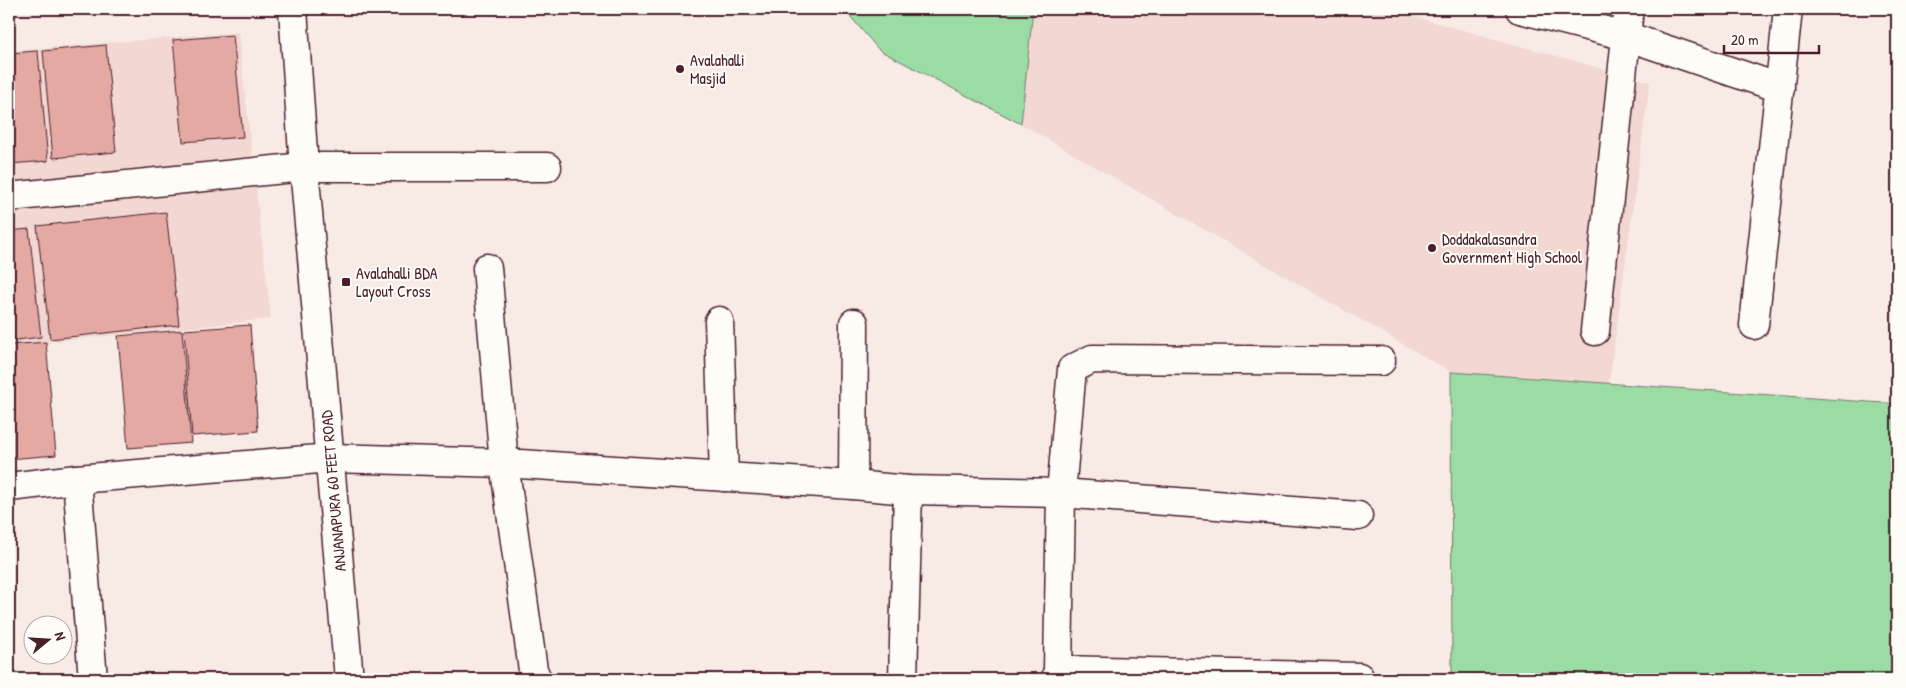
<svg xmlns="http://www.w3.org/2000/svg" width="1906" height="688" viewBox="0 0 1906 688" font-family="'Patrick Hand',sans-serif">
<rect width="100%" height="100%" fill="#f8ebe6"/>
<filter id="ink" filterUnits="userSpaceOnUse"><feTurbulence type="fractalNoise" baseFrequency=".02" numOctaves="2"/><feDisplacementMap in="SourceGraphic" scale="10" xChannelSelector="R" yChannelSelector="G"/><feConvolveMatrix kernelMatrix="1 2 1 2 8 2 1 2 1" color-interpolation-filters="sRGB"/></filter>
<g filter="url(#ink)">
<g fill="#f2d7d2">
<polygon points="1033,9 1387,9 1650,82 1609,383 1451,372 1021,124"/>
<polygon points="238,32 271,319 9,346 9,51"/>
</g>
<g fill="#9bdba4" stroke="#727d68">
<polygon points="844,9 1033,9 1021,124 879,50"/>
<polygon points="1451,372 1897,404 1897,679 1452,679"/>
</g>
<g fill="#e4a9a3" stroke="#4a1f2b">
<polygon points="233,35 243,137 183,142 173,40"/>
<polygon points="106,45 116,152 53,158 43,51"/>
<polygon points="38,51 48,161 9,164 9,53"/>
<polygon points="166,212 179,325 50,339 37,226"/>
<polygon points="29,229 41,337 9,341 9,231"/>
<polygon points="250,325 258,431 192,436 184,330"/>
<polygon points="182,330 191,443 128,448 118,336"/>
<polygon points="46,342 56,455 9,459 9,345"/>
</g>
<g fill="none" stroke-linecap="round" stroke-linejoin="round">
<defs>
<g id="minor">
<polyline points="1520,9 1626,36 1780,88"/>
<polyline points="9,197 304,167 547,167"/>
<polyline points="487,268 504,463 533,670 537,679"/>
<polyline points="719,321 724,477"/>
<polyline points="1754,325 1788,9"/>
<polyline points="1595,331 1629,9"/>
<polyline points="77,479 93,679"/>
<polyline points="853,485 854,323"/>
<polyline points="9,487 77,479 331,458 504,463 853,485 908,490 1061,493 1358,516"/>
<polyline points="1058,670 1359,677"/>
<polyline points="903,679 908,490"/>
<polyline points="1056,679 1058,670 1061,493 1072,369 1092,359 1381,361"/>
</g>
<polyline id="tertiary" points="293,9 304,167 349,679"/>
</defs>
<use href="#minor" stroke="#4a1f2b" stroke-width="31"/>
<use href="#tertiary" stroke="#4a1f2b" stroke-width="31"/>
<use href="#minor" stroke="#fdfcf7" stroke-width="28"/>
<use href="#tertiary" stroke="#fdfcf7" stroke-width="28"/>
</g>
</g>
<g fill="#4a1f2b" stroke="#fdfcf7" stroke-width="2">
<circle cx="680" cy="69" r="5"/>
<circle cx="1432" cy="248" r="5"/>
<rect x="341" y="277" width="10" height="10" rx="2.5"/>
</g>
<g text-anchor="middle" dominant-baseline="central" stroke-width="4" stroke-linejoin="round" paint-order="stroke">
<g font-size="16" fill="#4a1f2b" stroke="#fdfcf7" text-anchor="start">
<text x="690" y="60">Avalahalli<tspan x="690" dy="18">Masjid</tspan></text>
<text x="1442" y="239">Doddakalasandra<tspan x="1442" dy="18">Government High School</tspan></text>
<text x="356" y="273">Avalahalli BDA<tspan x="356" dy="18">Layout Cross</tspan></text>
</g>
<g font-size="16" fill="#4a1f2b" stroke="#fdfcf7">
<text transform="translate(333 491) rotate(-95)">ANJANAPURA 60 FEET ROAD</text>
</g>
</g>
<rect width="1906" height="688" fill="none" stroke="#fdfcf7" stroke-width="30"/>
<rect x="15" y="15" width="1876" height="658" fill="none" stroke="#4a1f2b" stroke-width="2" filter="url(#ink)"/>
<g transform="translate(48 640) rotate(72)"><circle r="24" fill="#fdfcf7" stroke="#b5a4a5"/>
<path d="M0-4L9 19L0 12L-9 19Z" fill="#4a1f2b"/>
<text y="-8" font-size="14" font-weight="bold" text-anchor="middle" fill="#4a1f2b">N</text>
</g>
<path d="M1724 45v8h95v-8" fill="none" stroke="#4a1f2b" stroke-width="2.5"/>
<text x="1731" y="45" font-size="15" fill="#4a1f2b" stroke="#fdfcf7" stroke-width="4" paint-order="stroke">20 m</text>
</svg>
